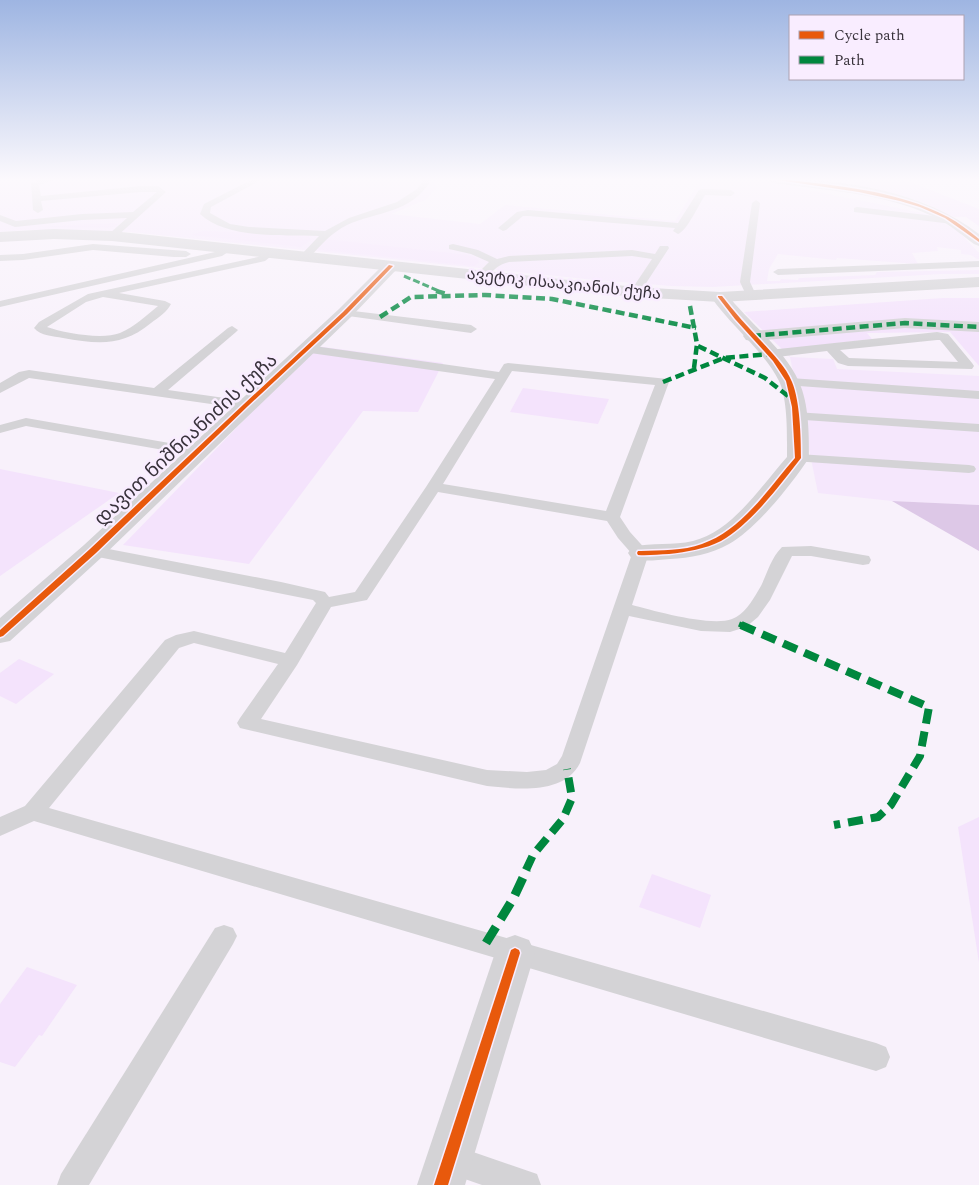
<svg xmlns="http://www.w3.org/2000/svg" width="979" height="1185" viewBox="0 0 979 1185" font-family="Spectral,'Noto Sans Georgian',serif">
<rect width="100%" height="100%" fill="#f8f1fb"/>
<g fill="#f5e7fc">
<polygon points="0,179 431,179 438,187 425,200 391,214 480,224 505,205 675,221 701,179 754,179 927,214 958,231 979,253 979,259 977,259 971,255 961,254 961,250 937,247 938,251 912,253 918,264 837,258 836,260 778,254 769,269 767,281 780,281 781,279 798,280 799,278 875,275 877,272 979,270 979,274 941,274 713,287 672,286 595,280 130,232 27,230 0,232"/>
<polygon points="790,357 833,359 837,369 979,376 979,505 892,501 818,493"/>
</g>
<g fill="#f4e3fc">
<polygon points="865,179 902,179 979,209 979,226 966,217 953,217 925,203 888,192 848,186"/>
<polygon points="115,223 117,226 109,228 37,227"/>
<polygon points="203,231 297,234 309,236 311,240 301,247 191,235"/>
<polygon points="325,239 468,255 476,258 479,261 475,266 313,249"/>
<polygon points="943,298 979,298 979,366 950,332 867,333 872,339 787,349 790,357 744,312"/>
<polygon points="316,346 443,363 418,412 363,411 249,564 123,545"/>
<polygon points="523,388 609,399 598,424 510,412"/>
<polygon points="0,469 119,493 0,576"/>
<polygon points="19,659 54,674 16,704 0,696 0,673"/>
<polygon points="979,817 979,963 958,827"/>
<polygon points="652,874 711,895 700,928 639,907"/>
<polygon points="27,967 77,985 42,1036 39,1035 15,1067 0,1062 0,1004"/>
</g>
<polygon fill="#ddc8e7" points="892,501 979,505 979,551"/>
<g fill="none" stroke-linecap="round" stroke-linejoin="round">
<g fill="#d4d3d6" fill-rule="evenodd">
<polygon points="41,179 56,179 39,185 41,196 141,186 158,186 166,192 115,238 109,238 109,234 127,218 82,220 15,227 0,221 0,215 16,221 82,214 133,212 157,192 141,192 41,201 43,210 38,213 33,210 31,183"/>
<path d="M253,179h10l-52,28 -1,6 20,11 19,3 76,4 24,-13 48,-16 20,-13 5,-7 -3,-3h9l2,3c-21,32 -52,29 -83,43 -16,8 -27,21 -38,33l-4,1 -5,-3 19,-20c-35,-1 -93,3 -119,-22l4,-10z"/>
<path d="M702,189l29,1 4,3 -4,3 -26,-1c-6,9 -18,36 -27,39l-5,-3 2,-3 -147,-12h-5l-17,14 -3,1 -5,-3 19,-16 11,-2 150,13 21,-33z"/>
<polygon points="756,200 760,203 750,282 756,295 751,298 747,297 740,282 752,203"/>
<polygon points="857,207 952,218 957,221 952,224 854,212 854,208"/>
<polygon points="93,244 186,251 191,254 186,257 174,257 93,250 23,260 0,261 0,255 23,254"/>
<path d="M453,244l25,6 19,9 12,-3 123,-6 23,4 5,-8h8l1,2 -30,46 -4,1 -5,-3 22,-33 -20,-3 -123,6c-14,3 -16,12 -28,16l-5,-3 13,-13 -18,-8 -22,-5v-4z"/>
<polygon points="229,245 234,248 222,256 0,307 0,301 215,252"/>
<path d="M270,250l5,3 -10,8 -146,32 46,8 6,3c-4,8 -12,13 -20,19 -29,24 -53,21 -88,15 -10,-2 -22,-2 -29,-10l5,-6 49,-28 170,-37zM103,297l55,9c-12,10 -24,21 -38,27 -18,7 -56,0 -73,-6l39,-25z"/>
<polygon points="979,261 979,267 778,275 773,272 778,269"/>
<polygon points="345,310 471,325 477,329 471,333 341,315 339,313 341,311"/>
<polygon points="232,326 238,330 236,332 168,390 246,401 253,405 251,408 246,409 29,378 0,393 0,383 19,372 29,370 154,388 228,328"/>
<path d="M937,332l11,2 24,29 2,3 -2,3 -124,-3 -10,-3 -11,-12 -58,7 -6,-4 6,-4zM937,340h3l18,22 -109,-4 -9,-8z"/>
<path d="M307,345l192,27 5,-8 4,-1 160,16 1,3 -49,135 10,15 19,21 -17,52c23,6 79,22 100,14 12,-4 20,-18 26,-28 9,-14 11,-31 24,-44l29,-1 52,9 6,1 2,4 -2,4 -6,1 -52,-9h-19l-22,44 -12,17 -12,10 -16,5 -29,-1 -72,-15 -49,147c-16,32 -63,26 -93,23l-247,-58 -3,-5 3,-5 38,-54 -84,-21 -15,5 -130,160 827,235 10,4 4,10 -4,10 -10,4 -842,-250 -34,15v-19l25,-11 140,-166 11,-5 18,-4 91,22 31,-50 -3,-3 -220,-44 -6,-1 -2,-4 2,-4 6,-1 188,36 44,10 4,5 26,-5 71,-105 69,-108 -192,-27 -2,-3zM512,371l143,14 -49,126 -163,-27zM438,492l169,29 11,17 14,16 -70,202 -5,8 -11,6 -19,2 -40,-2 -226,-51 36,-54 34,-58 36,-7z"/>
<polygon points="790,378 979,391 979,399 785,385 784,382"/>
<polygon points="795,412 979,424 979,432 790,419 788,416"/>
<polygon points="26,418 198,448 203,449 205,452 203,455 198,456 26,426 0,433 0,425"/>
<polygon points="798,454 969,465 974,466 976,469 974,472 969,473 793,461 791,458 793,455"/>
<polygon points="224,925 233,928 237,936 233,944 89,1185 57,1185 61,1174 215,928"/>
<polygon points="450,1144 537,1174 541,1185 482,1185 439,1170 435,1159 439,1148"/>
</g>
<polygon fill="#d4d3d6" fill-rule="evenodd" points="905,318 979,322 979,332 905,328 752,341 746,340 743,336 746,332 752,331"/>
<g fill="#d4d3d6" fill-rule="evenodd">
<path d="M766,179c72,-1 155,10 213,55v12l-5,-2c-11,-8 -20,-16 -32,-23 -51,-28 -112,-30 -169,-38z"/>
<polygon points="391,261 397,263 399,266 397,269 351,317 102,557 10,641 0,643 0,618 84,545 339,309 385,263"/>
<path d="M720,292l6,1c23,30 58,55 73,89 10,22 10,52 10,76 -18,27 -52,70 -80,86 -18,10 -39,14 -59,15 -13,1 -26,3 -38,0l-4,-6 4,-6c20,-5 41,-1 61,-6 40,-10 68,-55 94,-84 0,-22 1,-57 -8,-76 -14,-29 -49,-56 -68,-84l3,-4z"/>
<polygon points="515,935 529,940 535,953 465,1185 417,1185 495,953 501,940"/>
</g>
<polygon fill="#d4d3d6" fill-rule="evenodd" points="54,229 112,231 635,287 720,292 979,277 979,287 720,302 635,297 112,241 54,239 0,242 0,232"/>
<polyline stroke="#00873e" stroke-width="3" stroke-dasharray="7 3" stroke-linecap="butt" points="404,276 441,292"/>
<g stroke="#00873e" stroke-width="4.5" stroke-dasharray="9 4.5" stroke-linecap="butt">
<polyline points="436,291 447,294"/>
<polyline points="690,306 697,344 694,368"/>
<polyline points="380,317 411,297 485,295 552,299 696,328"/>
<polyline points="752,336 905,323 979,327"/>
<polyline points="698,346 765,378 793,400"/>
<polyline points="663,382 724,358 769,354"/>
</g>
<polyline stroke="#00873e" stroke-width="5.5" stroke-dasharray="11 5.5" stroke-linecap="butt" points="739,624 744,626"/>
<g stroke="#00873e" stroke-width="8" stroke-dasharray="15 8" stroke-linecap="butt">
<polyline points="741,625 929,707 920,756 891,805 878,817 834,825"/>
<polyline points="526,870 533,855 563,819 572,798 567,769"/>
</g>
<polyline stroke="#00873e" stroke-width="9" stroke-dasharray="19 9" stroke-linecap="butt" points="486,943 513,899 527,869"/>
<defs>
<g id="cycleway">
<path d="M771,179h10c56,7 116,11 167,38 11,6 21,14 31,22v3l-34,-24 -25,-11 -20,-6 -41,-9z"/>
<polygon points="389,265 393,266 347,314 248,406 96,553 3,636 0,637 0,630 90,549 244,404 343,312"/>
<path d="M718,296h4c12,16 26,31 40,46 11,12 24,25 30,40 8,19 9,55 9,76 -21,27 -50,66 -80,83 -16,8 -34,11 -52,13 -10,0 -21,2 -31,1l-1,-2 1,-2h3c20,-1 42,0 61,-7 40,-14 66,-55 93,-86l-3,-51 -6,-26 -13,-20 -38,-42 -17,-22z"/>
<polygon points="515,948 519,950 520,953 448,1185 434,1185 510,953 511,950"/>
</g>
</defs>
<use href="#cycleway" stroke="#f9edff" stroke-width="3"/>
<use href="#cycleway" fill="#e8590c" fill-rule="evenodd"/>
</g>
<linearGradient id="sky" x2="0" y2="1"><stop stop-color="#9eb5e2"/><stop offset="0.52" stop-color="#fcf9fd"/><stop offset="1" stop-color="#fcf9fd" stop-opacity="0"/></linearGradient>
<rect width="979" height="345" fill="url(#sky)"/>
<g text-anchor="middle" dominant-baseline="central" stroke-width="5" stroke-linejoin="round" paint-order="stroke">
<g font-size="16" fill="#38323b" stroke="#f9edff">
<text transform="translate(564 284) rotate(6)">ავეტიკ ისააკიანის ქუჩა</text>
</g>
<g font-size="19" fill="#38323b" stroke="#f9edff">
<text transform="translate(186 440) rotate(-43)">დავით ნიშნიანიძის ქუჩა</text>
</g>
</g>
<rect x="789" y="15" width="175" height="65" fill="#f9edff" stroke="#aca2b1"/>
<rect x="799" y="31" width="25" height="8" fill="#e8590c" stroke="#aca2b1"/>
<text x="834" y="40" font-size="15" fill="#38323b">Cycle path</text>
<rect x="799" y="56" width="25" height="8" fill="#00873e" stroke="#aca2b1"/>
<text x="834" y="65" font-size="15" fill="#38323b">Path</text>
</svg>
